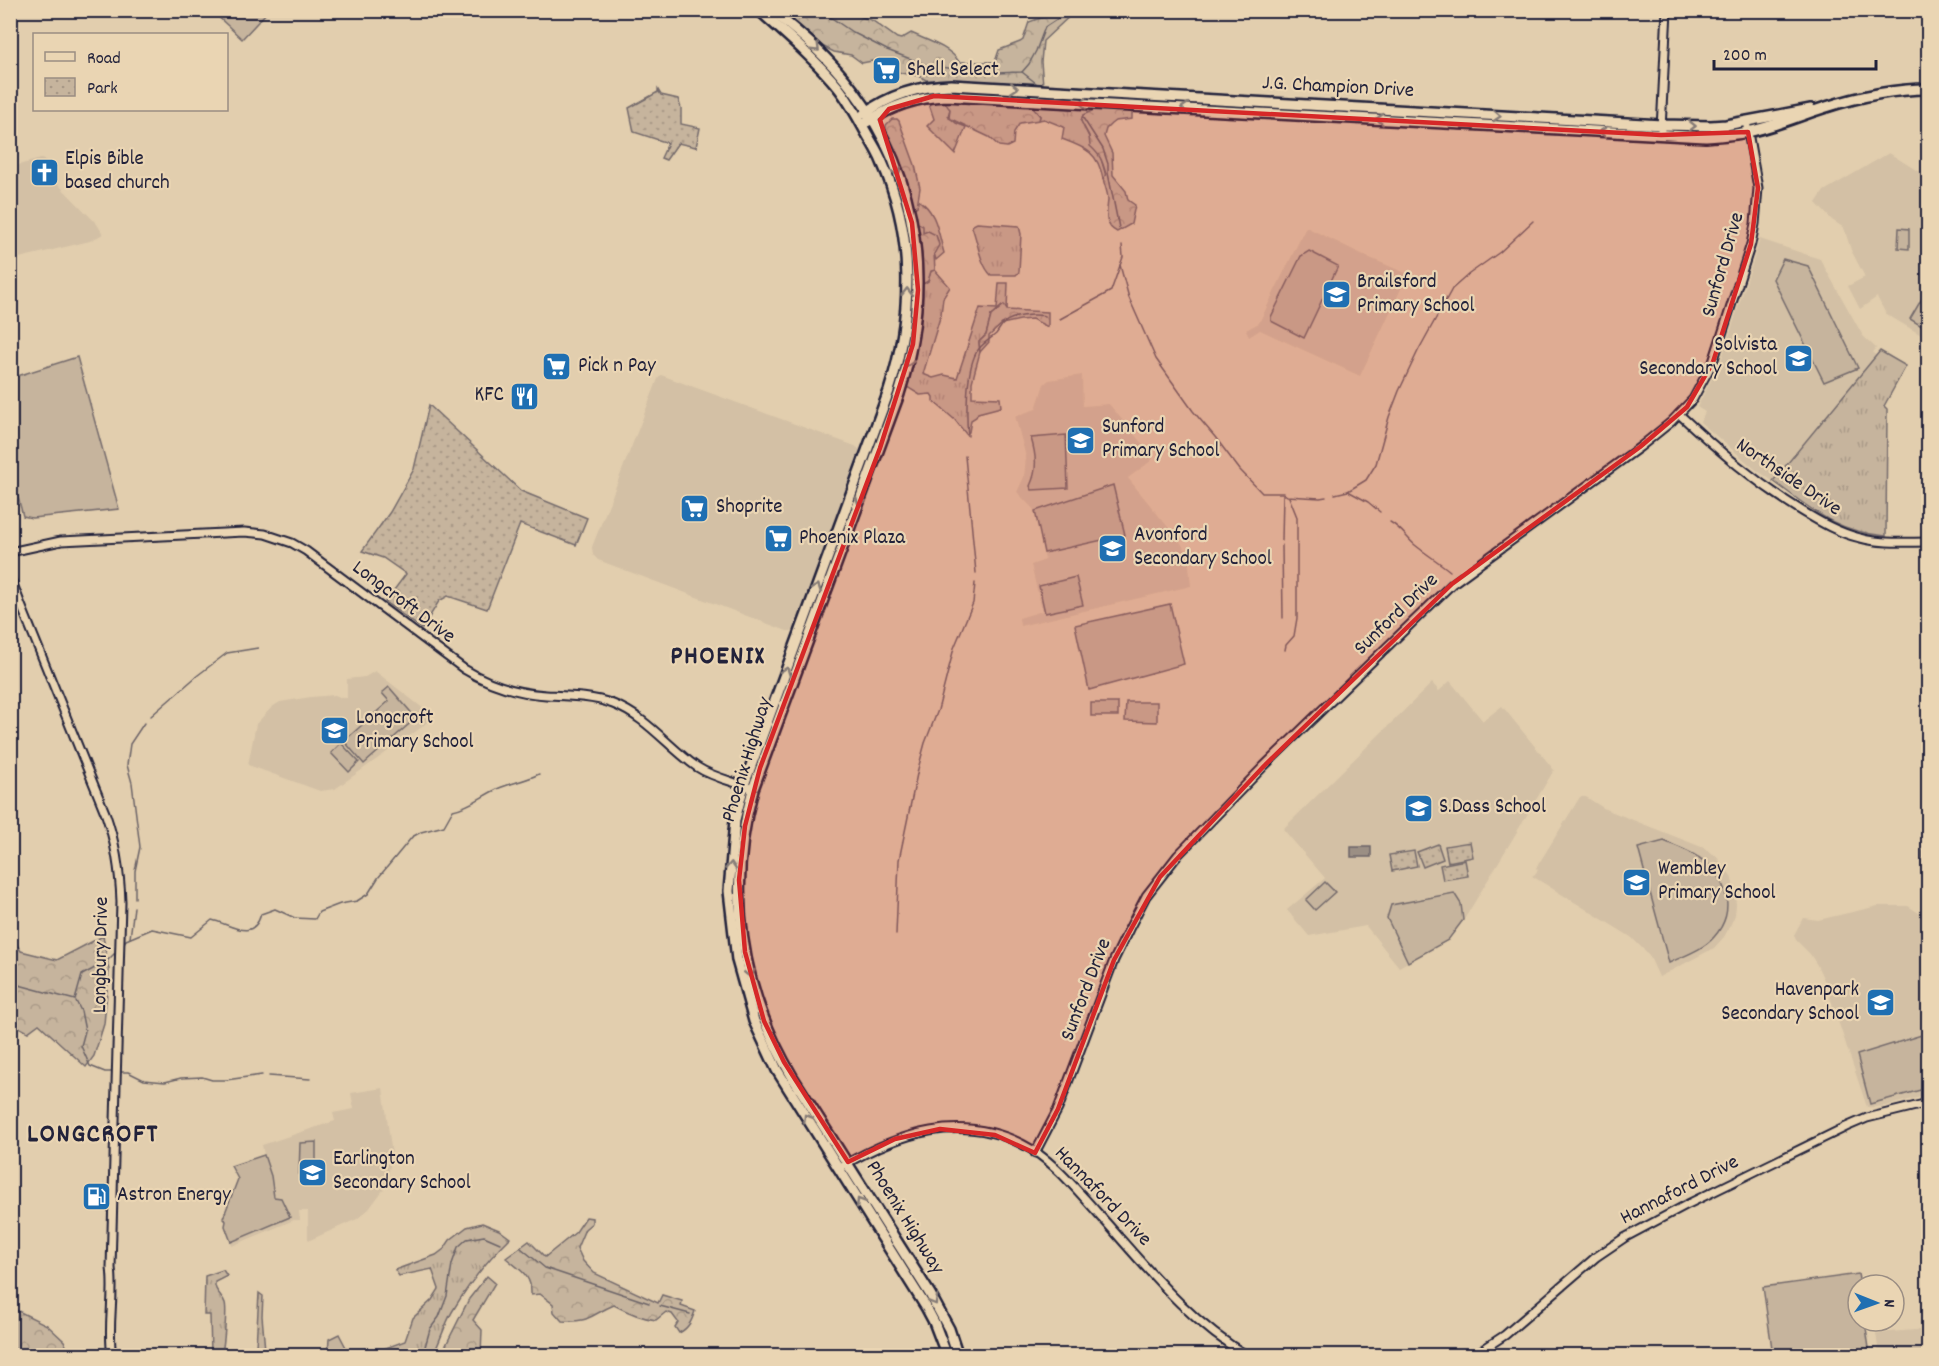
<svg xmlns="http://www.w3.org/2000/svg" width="1939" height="1366" viewBox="0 0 1939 1366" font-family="Dekko,sans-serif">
<defs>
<pattern id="grass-tufts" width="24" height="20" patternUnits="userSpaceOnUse" patternTransform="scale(1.5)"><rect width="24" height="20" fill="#c6b49d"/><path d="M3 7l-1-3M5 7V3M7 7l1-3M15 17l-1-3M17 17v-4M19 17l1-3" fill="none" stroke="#aa9a88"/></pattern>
<pattern id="forest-crowns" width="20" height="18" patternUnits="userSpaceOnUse" patternTransform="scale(1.5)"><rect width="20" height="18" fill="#c6b49d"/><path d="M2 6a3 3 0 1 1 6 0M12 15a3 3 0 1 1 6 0" fill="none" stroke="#aa9a88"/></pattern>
<pattern id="park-dots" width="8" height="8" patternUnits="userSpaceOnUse" patternTransform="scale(1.5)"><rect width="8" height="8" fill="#c6b49d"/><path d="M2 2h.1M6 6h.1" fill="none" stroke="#aa9a88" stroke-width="1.8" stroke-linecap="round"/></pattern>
</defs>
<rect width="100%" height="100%" fill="#e2ceae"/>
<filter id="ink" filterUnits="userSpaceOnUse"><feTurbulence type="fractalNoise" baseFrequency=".0167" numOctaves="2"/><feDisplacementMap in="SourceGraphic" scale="12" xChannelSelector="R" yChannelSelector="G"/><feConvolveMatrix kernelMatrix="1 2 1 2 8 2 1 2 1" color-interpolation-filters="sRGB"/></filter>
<g filter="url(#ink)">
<g fill="#d3c0a5">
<polygon points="1889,153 1924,175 1928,180 1928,339 1886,314 1877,297 1860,309 1848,286 1865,277 1851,250 1844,228 1832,220 1816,203 1824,191"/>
<polygon points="41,159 47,161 54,180 97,224 103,234 90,241 11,260 11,167"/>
<polygon points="1306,227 1370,258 1408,274 1360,376 1260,330 1249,337 1246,330 1259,323"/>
<polygon points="1760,239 1820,259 1863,336 1876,348 1873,353 1877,356 1773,481 1755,469 1700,422 1705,412 1697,407 1721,361"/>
<polygon points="661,375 855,446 859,449 859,455 796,627 792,631 787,631 598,560 593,555 592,547 658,379"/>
<polygon points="1082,375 1083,406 1109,404 1153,457 1151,461 1128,478 1181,543 1188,555 1191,586 1020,626 1019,618 1042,611 1031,565 1045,560 1035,511 1017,492 1024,477 1026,457 1015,416 1036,409 1044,384 1049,380"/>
<polygon points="375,671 433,716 422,727 335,789 320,791 248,765 256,724 272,707 280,702 311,697 335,695 342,698 347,698 347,679 365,677"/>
<polygon points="1450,681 1483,721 1502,706 1554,770 1465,918 1448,940 1399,967 1366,926 1309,936 1287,910 1325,878 1283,829 1432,683 1439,691"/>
<polygon points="1580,797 1586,797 1605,809 1704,848 1716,856 1731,876 1735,892 1736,905 1735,915 1730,926 1724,937 1714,948 1659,977 1649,955 1631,937 1532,876 1535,874 1538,870 1536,868"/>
<polygon points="1878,906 1908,906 1922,915 1928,952 1928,1095 1886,1106 1873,1107 1867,1107 1825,982 1817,965 1810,954 1796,940 1794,935 1803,918 1818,920"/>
<polygon points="383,1088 392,1155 386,1186 369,1209 357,1219 310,1240 308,1239 308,1211 299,1211 300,1220 294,1220 232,1246 225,1226 226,1221 223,1218 238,1179 231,1166 264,1155 262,1145 335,1121 333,1113 354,1109 351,1093"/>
<polygon points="1928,1329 1928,1355 1879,1355 1876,1333"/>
</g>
<g fill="url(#grass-tufts)" stroke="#746b6c" stroke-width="1.5">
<polygon points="944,99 950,109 948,116 956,123 966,127 955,154 927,126 934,119 928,101"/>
<path d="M1032,107l64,2 -13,6 -2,6 14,28 5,6 6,21 -3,3c-5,-27 -17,-31 -41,-40l2,-12 -20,-8 -5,1 1,-4z"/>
<path d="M918,200c19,11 20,33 26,53l-8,7 -2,-7 4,-12 -1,-3 -14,-5 -1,-8 -5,-2 -3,-15 3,-2z"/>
<path d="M977,223l42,3 2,8 -2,38 -3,3h-25c-11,-11 -13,-32 -19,-48l1,-2z"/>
<path d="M935,270l15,17 -7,11 -2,16 -18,60 10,4 11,-3 13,3 23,-70 17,1 2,-26h9l-1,27 -2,-4h-3l-11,10 -5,19 -7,7 1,10 -8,30v15l28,1 1,9 -23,6 -2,4 -5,3 -2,12 -3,2 -11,-14 -22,-19v-4l-2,-3 -11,1 -13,-8c10,-34 16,-67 16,-103l5,-3 3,-10z"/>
<path d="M1880,351l26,15 -22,40 3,3 -1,127c-51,-4 -73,-26 -113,-55z"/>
<path d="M482,1223l17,7 11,8c-23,22 -42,47 -58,74 -8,14 -12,30 -19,43h-66l38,-14 8,-23 19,-18 7,-11 -7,-20 -33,7 -4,-6 41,-15 8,-6 6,-9 17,-13z"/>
<path d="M223,1270l4,6 -12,6c-1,10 7,12 10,21 2,7 -1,46 -4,52h-10l-1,-40h-6l1,-39z"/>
<polygon points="259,1293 263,1296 262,1316 265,1350 271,1353 270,1355 259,1355 259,1349 256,1347"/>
<polygon points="339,1334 350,1355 328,1355 329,1339"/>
</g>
<g fill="url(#forest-crowns)" stroke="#746b6c" stroke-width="1.5">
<path d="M779,11h68l26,10 24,17 4,1 10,-6c15,7 39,14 48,29h36l4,-12 21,-8 3,-2 6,-18 31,-11h15l-32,30 -2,21 2,23 -19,-1 -4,7 2,14 10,2 8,9 -1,4 -19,3 -6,9 -1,12 -6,3 -8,-1 -10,-9 -40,-19 1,-9c-8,-7 -8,-20 -12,-29h-12l-7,-4 -18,-3 -29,-12 -10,2 -11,-8 -17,-3 -10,-5z"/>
<path d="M1096,109l36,1v9l-17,2 -4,3 -5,5 -2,7 8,17 1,22 13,16 2,9 7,5 -4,19 -14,8c-14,-7 -10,-20 -9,-32 0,-7 -3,-14 -5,-21l3,-5c-4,-14 -5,-18 -16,-28l-1,-10 -8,-15 2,-6z"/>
<polygon points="892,119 897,119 899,121 915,165 920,188 917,206 914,208 899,163 886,134 886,125"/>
<polygon points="917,223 923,226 923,233 928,231 936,235 939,245 934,254 935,270 931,271 928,281 923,284 922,254"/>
<polygon points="1004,305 1007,310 1048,312 1048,327 1032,319 1020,320 1002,324 989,336 989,342 980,352 979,342 986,335 991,316"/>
<polygon points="10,934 21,951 57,960 103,936 109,970 104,1024 94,1056 86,1067 39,1024 28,1032 11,1023"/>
<path d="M586,1217l6,1v5l-7,6 -8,19 6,13 11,12 64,30 4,-8 20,6 -1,5 14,5c-3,9 -6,17 -16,22l-4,-6 3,-5 -6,-8 -6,-2 -10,8c-15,-2 -29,-8 -42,-15 -24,10 -24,18 -52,16l-8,-9 -1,-8 -13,-10 -9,1c1,-20 -11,-25 -25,-37l23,-17 16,16 31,-25z"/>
<polygon points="487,1276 495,1283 473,1320 482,1330 481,1355 441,1355 469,1299"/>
<polygon points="10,1307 47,1325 64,1341 70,1355 24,1355 11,1347"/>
</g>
<g fill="url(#park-dots)" stroke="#746b6c" stroke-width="1.5">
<polygon points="658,90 661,95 678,99 681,108 681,124 700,128 696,147 678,143 666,160 661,158 668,143 634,132 629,108 658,92"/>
<polygon points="429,405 521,491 587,518 576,545 520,524 487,609 448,596 439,601 422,629 385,602 406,574 383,558 362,551 390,512 414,469"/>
<polygon points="1470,842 1473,857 1448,862 1445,846"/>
<polygon points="1438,844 1443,859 1423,867 1417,852"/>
<polygon points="1414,851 1417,866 1392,871 1389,855"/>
<polygon points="1465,860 1468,876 1443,880 1440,865"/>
</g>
<g fill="#c6b49d" stroke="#746b6c" stroke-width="1.5">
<polygon points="212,11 268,11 242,39"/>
<polygon points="1899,228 1909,229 1909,249 1898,248"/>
<polygon points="1309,251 1338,266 1304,338 1271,321 1271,317 1301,256"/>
<polygon points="1783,259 1808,266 1858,368 1824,382 1773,279"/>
<polygon points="1925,260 1928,260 1928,330 1910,319 1927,290"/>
<polygon points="77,357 119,509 32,518 23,516 11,471 11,378"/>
<path d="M1066,435l2,53 -36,2 -2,-4c8,-17 6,-31 1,-48z"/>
<polygon points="1113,485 1125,535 1044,553 1035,511"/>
<polygon points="1076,577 1083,605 1045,613 1039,586"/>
<polygon points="1170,604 1184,664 1089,690 1075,625"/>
<polygon points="389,687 416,718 364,764 344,741 389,701 382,693"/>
<polygon points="1126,702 1157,702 1157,722 1125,721"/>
<rect x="1091" y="703" width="27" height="13"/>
<polygon points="341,743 359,762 349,772 331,753"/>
<path d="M1664,841c11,5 24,9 34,16 28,18 40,53 16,80 -11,13 -31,19 -45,26l-31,-115z"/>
<polygon points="1325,882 1335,892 1315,910 1306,900"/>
<polygon points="1454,893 1461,904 1463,920 1448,940 1408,962 1387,918 1391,905"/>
<polygon points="1928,1033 1928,1088 1870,1104 1857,1055"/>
<polygon points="316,1142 316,1175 299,1174 300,1143"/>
<polygon points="264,1155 271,1176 274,1197 281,1198 290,1217 231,1242 225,1226 226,1221 223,1218 238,1179 231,1166"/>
<polygon points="1858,1274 1860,1285 1858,1285 1858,1321 1865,1321 1870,1355 1773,1355 1763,1287"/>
</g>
<rect fill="#9b8f84" stroke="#6b6367" stroke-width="1.5" x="1351" y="847" width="20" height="10"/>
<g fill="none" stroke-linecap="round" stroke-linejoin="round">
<g stroke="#6b6367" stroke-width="1.5">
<polyline points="820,10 852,32 887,50 929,66 997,73 1022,72 1029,64 1036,51 1045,27 1071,10"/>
<polyline points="1022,72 1036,83"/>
<polyline points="1083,118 1103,149 1108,164 1108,173 1119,228"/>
<polyline points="1120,265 1129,298 1156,359 1193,411 1215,437 1240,470 1262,493 1283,493 1287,496 1320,498 1326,497"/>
<polyline points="1060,319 1111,291 1123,257 1122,245"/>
<path d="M968,436c-2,-21 -2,-64 8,-83 5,-9 13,-13 20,-19 3,-4 5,-8 8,-11 9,-8 30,-9 41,-7"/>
<polyline points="965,456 976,573"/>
<polyline points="1348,491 1366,480 1376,464 1389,417 1399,391 1418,351 1452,289 1469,274 1500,252 1533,221"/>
<polyline points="1335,494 1348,491 1368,502 1380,512"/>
<path d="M1390,522c11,6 16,15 25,23 11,9 24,17 35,26"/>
<polyline points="1282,541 1283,494"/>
<polyline points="1282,545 1283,618"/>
<polyline points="1285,650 1286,645 1294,636 1297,618 1297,517 1289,497"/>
<polyline points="151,716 198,675 227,653 258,648"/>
<polyline points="135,898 135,871 140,847 132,783 127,765 130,744 144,723"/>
<polyline points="896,934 899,860 918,769 925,743 938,710 954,648 973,603 975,583"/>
<polyline points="130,938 134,907"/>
<path d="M124,943l2,-3 26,-11 39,8 21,-17c18,4 41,23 49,-6l14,-5 20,9 20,1 4,-7 21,-8 17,-3 11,-7 10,-16 34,-41 9,-5 23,-6 9,-16c17,-3 29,-14 44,-21 14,-6 28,-8 42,-15"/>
<polyline points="10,981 19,985 75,1000 82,975 106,962 115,953"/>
<polyline points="76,1001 81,1011 85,1031 81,1046 90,1066 105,1072 111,1072"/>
<polyline points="121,1072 128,1072 144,1080 165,1082 181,1078 202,1077 212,1080 226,1080 262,1075"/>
<polyline points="269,1076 310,1079"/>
<polyline points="521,1248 545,1268 649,1303"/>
<polyline points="660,1306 690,1314"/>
<polyline points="418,1356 425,1347 430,1329 439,1317 447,1296 452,1264 458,1247 467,1239 484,1236 500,1243"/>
</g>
<defs>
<g id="minor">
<polyline points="1661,129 1667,10"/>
<path d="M1679,414c40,37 76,68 123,97 18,11 37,22 58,27 21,6 46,4 68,4"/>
<path d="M10,552l51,-11 183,-9 21,2 27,9 14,8 158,118c26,16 51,24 82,26 22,1 46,1 67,9 34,13 55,43 84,63 15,10 34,14 51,20"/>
<path d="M10,576l11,29 85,210c10,29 14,57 15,87l-10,366c4,29 -4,58 1,88"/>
<polyline points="1928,798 1928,909"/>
<polyline points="1035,1153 1058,1109 1114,960 1129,929 1146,896 1178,855 1264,766 1452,584 1640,447 1671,422 1693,399 1713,362 1751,244 1755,224 1758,188 1746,121"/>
<path d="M844,1165c55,-32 117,-52 178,-21 30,15 52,43 74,67 47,52 91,110 152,145"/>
<polyline points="1473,1356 1505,1335 1596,1257 1624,1238 1688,1204 1846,1127 1867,1118 1928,1103"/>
</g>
<g id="major">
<path d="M759,10c28,25 56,49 79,77 12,15 20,31 29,47 5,9 11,18 15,28 33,73 31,154 7,229l-145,394 -9,35 -6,71 8,69 17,61 23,49 149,237 8,15 13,34"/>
<path d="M771,10c30,24 59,49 82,80 68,90 79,199 46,304l-146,395c-27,100 -14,199 40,289l137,216 19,35 9,27"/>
<path d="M864,114c26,-19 55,-28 87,-29l711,40 49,1 15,-1 85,-16"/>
<path d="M867,122c24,-16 50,-25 79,-26l759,41c14,-1 29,-2 42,-5 26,-5 51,-16 76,-24 34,-11 70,-19 105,-19"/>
</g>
</defs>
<use href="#minor" stroke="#22223b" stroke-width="11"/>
<use href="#major" stroke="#22223b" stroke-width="14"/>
<use href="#minor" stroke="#ead5b3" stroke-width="7"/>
<use href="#major" stroke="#ead5b3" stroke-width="9"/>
</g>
<defs><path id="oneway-chevron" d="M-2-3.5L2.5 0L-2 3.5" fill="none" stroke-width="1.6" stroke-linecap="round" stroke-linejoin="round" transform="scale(1.5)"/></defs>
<g stroke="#867c77">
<use href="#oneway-chevron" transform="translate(816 48) rotate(44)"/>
<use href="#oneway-chevron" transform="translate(1014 88) rotate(3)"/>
<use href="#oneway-chevron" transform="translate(1083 103) rotate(-177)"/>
<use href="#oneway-chevron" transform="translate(1185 108) rotate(-177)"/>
<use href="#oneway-chevron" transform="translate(1497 116) rotate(3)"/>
<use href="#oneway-chevron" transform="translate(1380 119) rotate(-177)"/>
<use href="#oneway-chevron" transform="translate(1692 126) rotate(1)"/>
<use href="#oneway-chevron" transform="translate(1603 132) rotate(-177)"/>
<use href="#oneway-chevron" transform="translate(897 172) rotate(70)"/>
<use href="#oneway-chevron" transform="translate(907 292) rotate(-89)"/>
<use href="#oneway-chevron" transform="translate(908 363) rotate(104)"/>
<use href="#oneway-chevron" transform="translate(860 502) rotate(111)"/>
<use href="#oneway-chevron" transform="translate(817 588) rotate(-70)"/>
<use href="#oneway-chevron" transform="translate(786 671) rotate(-69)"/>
<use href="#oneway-chevron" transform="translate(731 866) rotate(-86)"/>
<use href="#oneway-chevron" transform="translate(750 974) rotate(77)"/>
<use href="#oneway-chevron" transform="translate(807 1118) rotate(-122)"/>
<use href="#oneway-chevron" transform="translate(860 1202) rotate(-122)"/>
<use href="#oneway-chevron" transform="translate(934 1301) rotate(60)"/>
</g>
</g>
<path fill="#d62828" fill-opacity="0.2" stroke="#d62828" stroke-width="4.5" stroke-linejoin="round" d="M934,96l727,39 87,-3 10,56 -7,56 -38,118 -26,45 -47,40 -188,137 -188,182 -104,111 -46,83 -56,149 -23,44 -40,-18 -55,-6 -45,10 -47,23 -64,-100 -20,-41 -19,-69 -6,-72 6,-54 15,-58 120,-320 33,-104 5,-54 -6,-67 -32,-103 9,-11z"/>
<defs>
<symbol id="supermarket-square" viewBox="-11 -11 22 22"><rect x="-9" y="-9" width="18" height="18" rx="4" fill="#1f6fb2" stroke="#ead5b3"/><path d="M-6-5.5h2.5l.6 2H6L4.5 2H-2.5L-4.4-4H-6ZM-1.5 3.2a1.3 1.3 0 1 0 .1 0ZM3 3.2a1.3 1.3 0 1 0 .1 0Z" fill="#fff"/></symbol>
<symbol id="church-square" viewBox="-11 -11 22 22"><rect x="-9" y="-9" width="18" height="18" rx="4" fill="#1f6fb2" stroke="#ead5b3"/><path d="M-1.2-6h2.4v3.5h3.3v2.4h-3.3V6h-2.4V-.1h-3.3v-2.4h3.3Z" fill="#fff"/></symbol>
<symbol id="school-square" viewBox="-11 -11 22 22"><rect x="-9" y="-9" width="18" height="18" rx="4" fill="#1f6fb2" stroke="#ead5b3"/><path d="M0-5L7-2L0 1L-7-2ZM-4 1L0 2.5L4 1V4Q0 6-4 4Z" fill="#fff"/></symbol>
<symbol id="restaurant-square" viewBox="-11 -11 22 22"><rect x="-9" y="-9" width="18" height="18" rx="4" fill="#1f6fb2" stroke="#ead5b3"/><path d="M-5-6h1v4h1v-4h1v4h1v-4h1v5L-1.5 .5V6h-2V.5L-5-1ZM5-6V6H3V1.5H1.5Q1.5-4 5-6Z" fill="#fff"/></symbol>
<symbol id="fuel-square" viewBox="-11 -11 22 22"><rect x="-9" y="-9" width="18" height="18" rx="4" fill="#1f6fb2" stroke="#ead5b3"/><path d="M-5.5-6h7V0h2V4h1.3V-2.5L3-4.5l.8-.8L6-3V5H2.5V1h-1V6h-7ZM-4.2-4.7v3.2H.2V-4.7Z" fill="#fff"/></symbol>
</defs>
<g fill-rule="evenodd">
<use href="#supermarket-square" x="870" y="54" width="33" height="33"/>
<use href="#church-square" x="28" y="156" width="33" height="33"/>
<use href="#school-square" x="1320" y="278" width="33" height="33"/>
<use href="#school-square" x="1782" y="342" width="33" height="33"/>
<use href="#supermarket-square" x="540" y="350" width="33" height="33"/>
<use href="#restaurant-square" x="508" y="380" width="33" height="33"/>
<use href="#school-square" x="1064" y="424" width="33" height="33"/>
<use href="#supermarket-square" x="678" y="492" width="33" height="33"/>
<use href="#supermarket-square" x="762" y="522" width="33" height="33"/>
<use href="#school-square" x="1096" y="532" width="33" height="33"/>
<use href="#school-square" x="318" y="714" width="33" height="33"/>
<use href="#school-square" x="1402" y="792" width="33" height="33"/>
<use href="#school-square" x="1620" y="866" width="33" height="33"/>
<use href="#school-square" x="1864" y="986" width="33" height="33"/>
<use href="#school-square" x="296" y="1156" width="33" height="33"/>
<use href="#fuel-square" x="80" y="1180" width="33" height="33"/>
</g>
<g text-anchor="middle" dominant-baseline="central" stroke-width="4.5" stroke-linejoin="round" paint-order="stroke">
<g font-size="21" fill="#22223b" stroke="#ead5b3" text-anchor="start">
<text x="907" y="71">Shell Select</text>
<text x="65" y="160">Elpis Bible<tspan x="65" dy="24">based church</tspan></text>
<text x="1357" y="283">Brailsford<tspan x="1357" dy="24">Primary School</tspan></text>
<text x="1777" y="346" text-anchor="end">Solvista<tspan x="1777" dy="24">Secondary School</tspan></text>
<text x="578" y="367">Pick n Pay</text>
<text x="504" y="396" text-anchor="end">KFC</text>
<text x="1102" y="428">Sunford<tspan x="1102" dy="24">Primary School</tspan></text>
<text x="716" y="508">Shoprite</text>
<text x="1134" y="536">Avonford<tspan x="1134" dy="24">Secondary School</tspan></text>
<text x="799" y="539">Phoenix Plaza</text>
<text x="356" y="719">Longcroft<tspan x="356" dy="24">Primary School</tspan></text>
<text x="1439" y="808">S.Dass School</text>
<text x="1658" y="870">Wembley<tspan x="1658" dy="24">Primary School</tspan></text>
<text x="1859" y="991" text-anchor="end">Havenpark<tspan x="1859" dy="24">Secondary School</tspan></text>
<text x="333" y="1160">Earlington<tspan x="333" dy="24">Secondary School</tspan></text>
<text x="117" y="1196">Astron Energy</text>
</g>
<g font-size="21" fill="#22223b" stroke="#ead5b3">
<text transform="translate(1338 88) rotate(3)">J.G. Champion Drive</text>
<text transform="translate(1724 265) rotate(-74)">Sunford Drive</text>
<text transform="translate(1788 478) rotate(34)">Northside Drive</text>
<text transform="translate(403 603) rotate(37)">Longcroft Drive</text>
<text transform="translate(1397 615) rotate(-44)">Sunford Drive</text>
<text transform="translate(748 760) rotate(-73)">Phoenix Highway</text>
<text transform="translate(102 955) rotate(-89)">Longbury Drive</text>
<text transform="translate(1087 990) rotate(-69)">Sunford Drive</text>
<text transform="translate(1680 1191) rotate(-27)">Hannaford Drive</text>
<text transform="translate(1102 1197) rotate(46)">Hannaford Drive</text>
<text transform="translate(904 1218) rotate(58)">Phoenix Highway</text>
</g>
<g font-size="27" font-weight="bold" letter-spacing="1.5" fill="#22223b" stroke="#ead5b3">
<text x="718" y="657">PHOENIX</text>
<text x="93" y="1135">LONGCROFT</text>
</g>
</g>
<rect width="1939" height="1366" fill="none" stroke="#ead5b3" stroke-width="36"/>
<rect x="18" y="18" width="1903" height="1330" fill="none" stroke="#22223b" stroke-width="2" filter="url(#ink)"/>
<rect x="33" y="33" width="195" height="78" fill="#ead5b3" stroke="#9a8d83" stroke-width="1.5"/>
<rect x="45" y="52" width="30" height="9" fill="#ead5b3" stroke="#9a8d83" stroke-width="1.5"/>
<text x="87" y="63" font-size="18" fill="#22223b">Road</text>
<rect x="45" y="78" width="30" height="18" fill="url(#park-dots)" stroke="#9a8d83" stroke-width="1.5"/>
<text x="87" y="93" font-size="18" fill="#22223b">Park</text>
<g transform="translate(1876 1303) rotate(91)"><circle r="28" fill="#ead5b3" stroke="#9a8d83" stroke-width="1.5"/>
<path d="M0-4.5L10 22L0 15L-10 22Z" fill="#1f6fb2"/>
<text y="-9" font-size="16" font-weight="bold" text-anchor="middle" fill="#22223b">N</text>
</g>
<path d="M1714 60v9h162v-9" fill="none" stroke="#22223b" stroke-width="3"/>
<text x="1723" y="60" font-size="18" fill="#22223b" stroke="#ead5b3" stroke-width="4.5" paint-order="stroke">200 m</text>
</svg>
